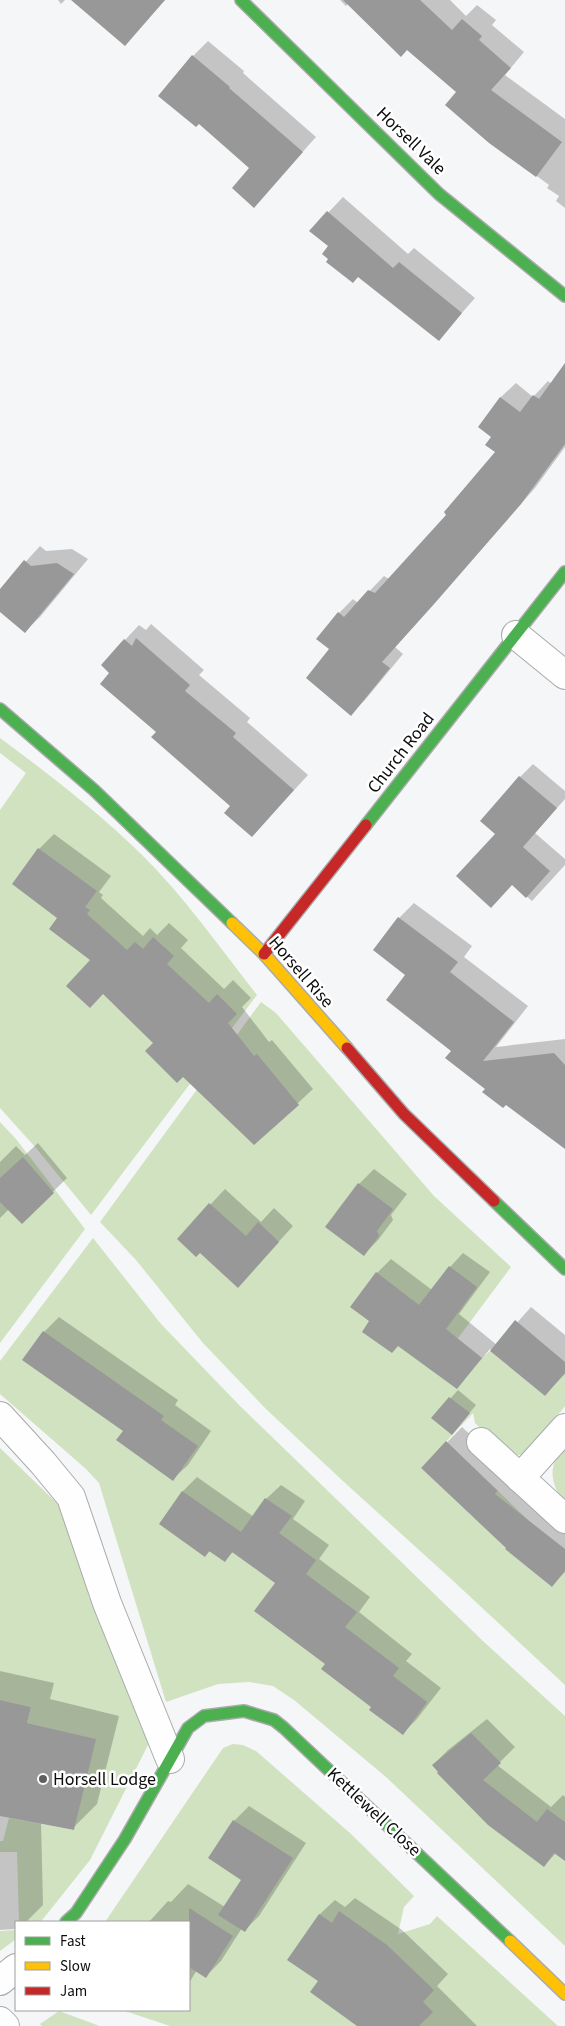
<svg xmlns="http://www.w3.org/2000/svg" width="565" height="2026" viewBox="0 0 565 2026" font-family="'Source Sans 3',sans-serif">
<rect width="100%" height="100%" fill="#f5f6f7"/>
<g fill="#d0e2c0">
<path d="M0,738c49,36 98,74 141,116 43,42 79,94 116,141l-166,220 -55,-67 -36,-40v-298l26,-37 -26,-20z"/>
<polygon points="261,1002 276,1013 434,1196 511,1267 441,1361 465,1379 482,1358 490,1351 545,1396 565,1373 565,1406 530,1451 522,1455 511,1455 500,1448 475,1423 473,1413 421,1468 473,1517 498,1491 528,1520 505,1549 552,1587 565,1571 565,1685 450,1578 344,1482 266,1409 203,1343 136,1260 100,1222"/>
<polygon points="0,1122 16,1139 85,1229 0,1343"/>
<polygon points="93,1238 161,1324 240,1406 484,1642 565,1716 565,1946 386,1777 294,1700 273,1686 249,1682 218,1684 166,1702 99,1483 86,1469 0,1394 0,1361"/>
<path d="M565,1446v60c-14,-23 -19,-39 0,-60z"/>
<polygon points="0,1448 63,1509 89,1597 151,1739 90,1860 43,1919 39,1922 19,1922 17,1852 0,1852 0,1841 3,1841 9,1818 74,1830 95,1739 27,1723 31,1707 0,1700"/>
<polygon points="233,1744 243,1745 256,1751 351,1834 414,1896 404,1907 398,1934 430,1924 437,1916 558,2026 170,2026 122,2010 189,2010 189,1922 105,1922 223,1748"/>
<polygon points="16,1930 16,1939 0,1951 0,1931"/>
<polygon points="59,2011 97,2025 99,2026 42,2026 40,2024"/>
</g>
<g fill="#0003">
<polygon points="58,0 65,0 61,4"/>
<polygon points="73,0 165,0 125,44"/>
<polygon points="340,0 450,0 466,16 477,5 496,20 492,25 524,52 505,75 565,119 565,208 556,201 559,196 547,188 549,185 490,142 458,92 407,49 348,4 346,6"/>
<polygon points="208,41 244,71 243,73 316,137 254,206 251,168 193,56"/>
<polygon points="343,197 408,254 414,248 475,298 439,339 311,231"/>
<polygon points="565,368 565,447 535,488 395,647 403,654 365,700 351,714 331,649 339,613 353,599 358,603 384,576 389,579 448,515 497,452 493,437 479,427 501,397 516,383 533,397 548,381 552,384"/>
<polygon points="40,546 46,551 72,549 88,559 40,617 25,631 0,611 0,590"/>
<polygon points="151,624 204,670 199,675 250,718 247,722 308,775 252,836 231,806 157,732 111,673 125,640 139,625 146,630"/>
<polygon points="533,764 565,791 565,799 535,833 565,859 565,865 532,901 512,884 497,833 520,777"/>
<polygon points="54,834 111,876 99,892 103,895 101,898 143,936 150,928 157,935 169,923 188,940 181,948 224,989 233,980 251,998 242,1007 269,1042 272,1040 313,1089 254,1144 155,1043 59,918 39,849"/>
<polygon points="414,903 472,946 464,957 528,1006 496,1047 565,1039 565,1147 487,1088 453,1050 407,975 375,950 399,918"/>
<polygon points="38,1143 67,1178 22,1222 9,1209 0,1218 0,1162 16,1146 25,1155"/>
<polygon points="374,1169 407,1194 391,1215 393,1220 378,1240 364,1254 359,1184"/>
<polygon points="225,1189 261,1222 274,1208 293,1226 252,1271 200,1252 178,1239"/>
<polygon points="463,1253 490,1272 459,1314 497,1345 531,1307 565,1335 565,1374 545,1394 490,1349 457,1388 371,1321 377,1273 391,1259 432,1290 450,1267"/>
<polygon points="59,1317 178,1400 175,1405 211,1431 188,1465 173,1479 125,1431 24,1360 44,1332"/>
<polygon points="458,1390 476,1405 459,1426 433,1418"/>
<polygon points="462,1427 565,1523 565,1572 552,1585 507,1548 422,1468"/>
<polygon points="197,1477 254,1517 266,1499 281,1485 305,1501 293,1519 329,1545 319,1559 370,1597 359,1612 412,1654 406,1661 441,1688 416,1720 402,1734 327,1664 277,1583 234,1551 225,1560 210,1551 205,1556 161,1524 183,1491"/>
<polygon points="0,1671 54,1683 50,1699 119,1716 97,1804 73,1828 41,1822 43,1905 26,1922 16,1922 16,1929 0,1930"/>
<polygon points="487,1719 515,1747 497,1765 551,1807 563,1795 565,1797 565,1860 556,1853 544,1866 433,1765 448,1750"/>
<polygon points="249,1806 306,1843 259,1916 245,1930 242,1928 221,1961 206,1976 197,1970 189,1983 189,1922 149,1922 168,1901 171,1902 188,1884 225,1907 243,1879 234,1821"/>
<polygon points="355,1898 402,1930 448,1974 437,1986 477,2026 359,2026 320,1980 289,1959 320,1914 335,1900 345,1907"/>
</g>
<g fill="#989898">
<polygon points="71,0 165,0 125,46"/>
<polygon points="343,0 420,0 452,30 462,19 482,36 479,40 511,68 491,90 562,142 536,177 489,143 445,105 456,92 407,50 401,57"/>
<polygon points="192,55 230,87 229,88 303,152 254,208 232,188 249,168 199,124 196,127 158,96"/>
<polygon points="327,211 393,268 399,262 462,313 439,341 358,277 353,283 326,262 328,259 322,254 328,246 309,231"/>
<polygon points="565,363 565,444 521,504 435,603 382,662 390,668 351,716 306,678 329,649 316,639 338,612 344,617 368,590 375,593 446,515 444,512 495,452 485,445 491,437 478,427 500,397 520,412 533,395 539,399"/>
<polygon points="24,560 31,566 57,563 74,574 25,633 0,612 0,589"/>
<polygon points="136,638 190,685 185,691 236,733 233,737 294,790 252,837 224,813 230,806 151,737 156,732 100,684 109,673 101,665 124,639 132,646"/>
<polygon points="519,776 557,808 523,847 550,871 526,898 512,885 491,908 456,876 495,834 480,821"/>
<polygon points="38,848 97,891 85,907 90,910 87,914 127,950 135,942 143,949 153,937 174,956 167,964 209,1003 217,994 237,1014 228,1023 254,1056 257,1054 299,1105 254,1145 183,1077 177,1083 145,1051 153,1043 103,994 90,1008 66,986 90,960 49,929 57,918 12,884"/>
<polygon points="398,917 458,962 450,972 514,1022 483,1061 554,1053 565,1065 565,1149 506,1105 503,1108 482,1092 485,1089 445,1058 451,1051 386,1000 405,975 373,950"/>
<polygon points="23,1157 54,1193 22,1224 0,1202 0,1178"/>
<polygon points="358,1183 393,1209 377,1231 379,1236 364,1256 325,1227"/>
<polygon points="209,1203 246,1236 258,1222 279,1242 238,1288 200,1253 196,1257 177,1239"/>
<polygon points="449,1266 477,1287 446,1329 482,1358 457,1389 398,1346 392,1353 362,1332 369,1321 350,1307 376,1272 419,1305"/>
<polygon points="515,1320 565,1362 565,1373 545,1396 490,1351"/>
<polygon points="43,1331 164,1416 161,1420 198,1446 173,1481 116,1440 123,1431 22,1360"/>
<polygon points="449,1397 470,1413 452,1435 431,1418"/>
<polygon points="446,1441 498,1491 495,1494 565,1549 565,1571 552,1587 505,1549 506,1548 421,1468"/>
<polygon points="182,1491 241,1532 265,1498 292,1516 279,1533 316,1560 306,1574 357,1612 345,1627 399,1668 393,1676 427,1702 403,1735 369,1710 371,1707 321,1669 325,1664 254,1611 275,1583 232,1552 225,1562 209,1551 205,1557 159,1524"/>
<polygon points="0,1700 31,1707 27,1723 96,1739 74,1830 0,1816"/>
<polygon points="471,1733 501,1763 483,1780 537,1822 547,1809 565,1822 565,1861 554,1853 544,1867 488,1825 437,1773 438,1772 432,1765"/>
<polygon points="233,1820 293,1858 245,1932 218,1915 241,1880 208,1858"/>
<polygon points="189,1908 233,1936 206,1978 189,1967"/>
<polygon points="339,1911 387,1945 434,1990 423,2002 433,2012 419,2026 357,2026 310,1992 318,1981 287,1960 319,1914 332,1923"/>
</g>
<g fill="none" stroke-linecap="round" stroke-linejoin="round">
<defs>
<g id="street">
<polyline points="516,635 565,675"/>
<polyline points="0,1416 43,1463 71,1497 107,1603 170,1759"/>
<polyline points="481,1442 565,1519"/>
<polyline points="520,1478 565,1428"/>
<polyline points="0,1981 16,1968"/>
<polyline points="0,2021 5,2026"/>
</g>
<g id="fast">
<polyline points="241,0 439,194 565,296"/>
<polyline points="0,709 94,790 232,923"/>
<polyline points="366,825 565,572"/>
<polyline points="494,1201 565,1269"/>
<polyline points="66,1922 76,1913 125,1839 188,1728 204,1716 244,1711 274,1720 284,1728 510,1941"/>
</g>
<g id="slow">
<polyline points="232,923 264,954 347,1048"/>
<polyline points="510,1941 565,1994"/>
</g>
<g id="jam">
<polyline points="264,954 366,825"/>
<polyline points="347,1048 404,1114 494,1201"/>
</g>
</defs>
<use href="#street" stroke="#a9aaab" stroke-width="30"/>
<use href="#fast" stroke="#a9aaab" stroke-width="14"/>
<use href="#slow" stroke="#a9aaab" stroke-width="14"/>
<use href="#jam" stroke="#a9aaab" stroke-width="14"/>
<use href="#street" stroke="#fefefe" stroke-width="28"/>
<use href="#fast" stroke="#4caf50" stroke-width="11"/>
<use href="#slow" stroke="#ffc107" stroke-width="11"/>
<use href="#jam" stroke="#c62828" stroke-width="11"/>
</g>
<circle fill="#5e5f60" stroke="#fff" stroke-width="2" cx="43" cy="1779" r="5"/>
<g text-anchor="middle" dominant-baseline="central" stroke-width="5" stroke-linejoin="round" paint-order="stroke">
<g font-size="18" fill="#0d0d0e" stroke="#fff">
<text transform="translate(411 141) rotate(44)">Horsell Vale</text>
<text transform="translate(401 753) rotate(-52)">Church Road</text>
<text transform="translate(301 972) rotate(49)">Horsell Rise</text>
<text transform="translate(374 1812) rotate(43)">Kettlewell Close</text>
</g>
<g font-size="18" fill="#0d0d0e" stroke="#fff" text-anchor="start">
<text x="53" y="1779">Horsell Lodge</text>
</g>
</g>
<rect x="15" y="1921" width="175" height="90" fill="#ffffff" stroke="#9e9e9f"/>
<rect x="25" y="1937" width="25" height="8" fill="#4caf50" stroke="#9e9e9f"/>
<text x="60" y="1946" font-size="15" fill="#0d0d0e">Fast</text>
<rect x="25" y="1962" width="25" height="8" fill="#ffc107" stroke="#9e9e9f"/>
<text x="60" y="1971" font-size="15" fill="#0d0d0e">Slow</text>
<rect x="25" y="1987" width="25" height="8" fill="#c62828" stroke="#9e9e9f"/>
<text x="60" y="1996" font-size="15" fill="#0d0d0e">Jam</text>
</svg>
